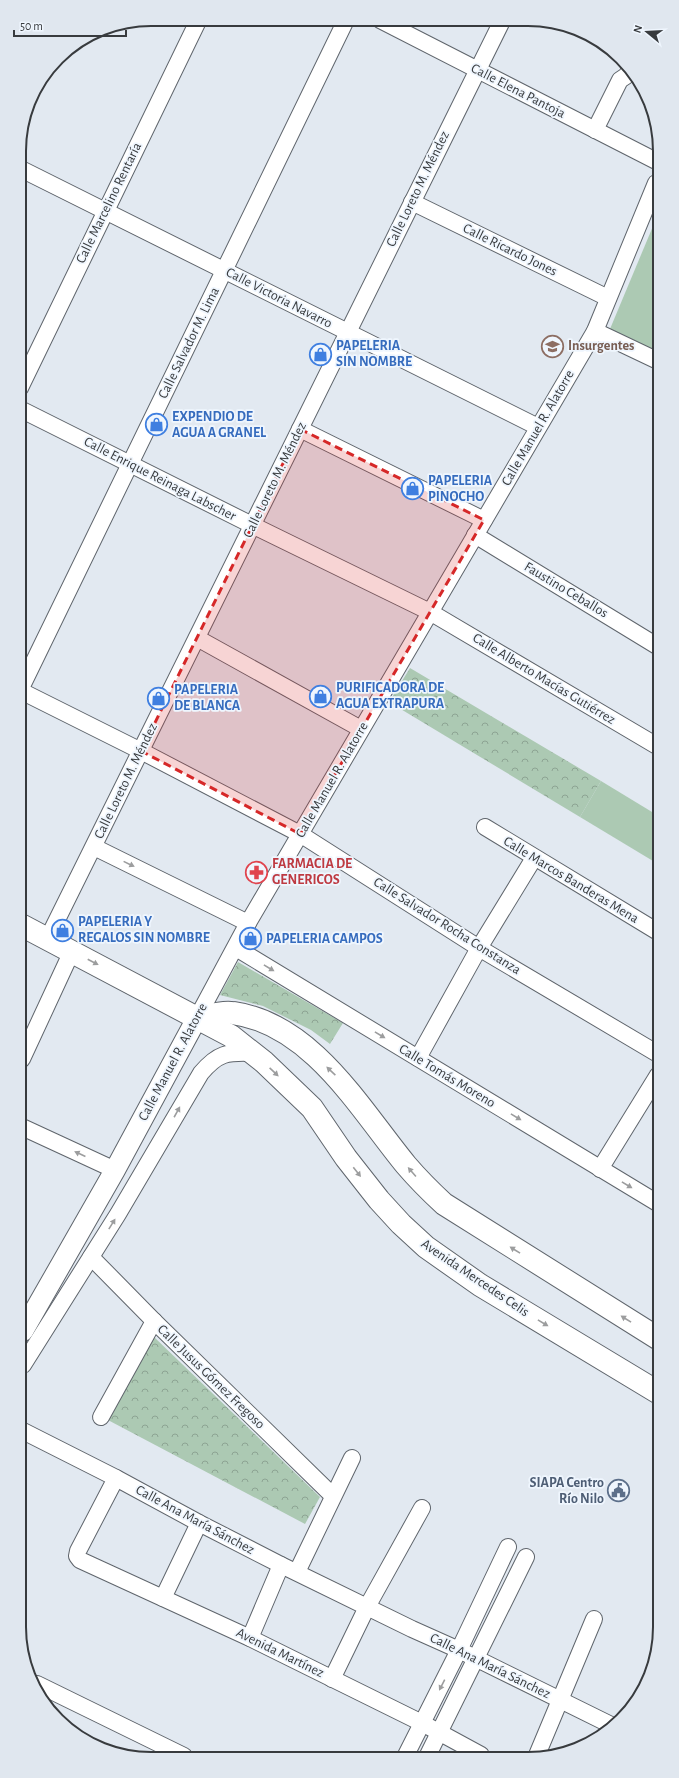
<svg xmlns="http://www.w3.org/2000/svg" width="679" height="1778" viewBox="0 0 679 1778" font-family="'Alegreya Sans',sans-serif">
<defs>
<pattern id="forest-crowns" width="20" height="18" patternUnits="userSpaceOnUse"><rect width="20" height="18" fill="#acc9b3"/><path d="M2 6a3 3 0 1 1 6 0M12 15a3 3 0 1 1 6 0" fill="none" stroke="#8da493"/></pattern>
</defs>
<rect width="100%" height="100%" fill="#e2e9f1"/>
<g fill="#acc9b3">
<polygon points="656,219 656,352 610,329"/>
<polygon points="601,781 657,815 658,864 580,817"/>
</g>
<g fill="url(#forest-crowns)">
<polygon points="410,668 601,781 580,817 389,702"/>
<polygon points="238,962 343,1023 330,1044 311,1030 263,1006 220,995"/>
<polygon points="153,1336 320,1497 305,1524 106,1419"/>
</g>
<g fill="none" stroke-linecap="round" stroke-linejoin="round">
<defs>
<g id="minor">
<polyline points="380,20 656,161"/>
<polyline points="595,130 620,80 626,76 630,70"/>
<polyline points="19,168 538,427"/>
<polyline points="412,202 608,298"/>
<polyline points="595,331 656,360"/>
<polyline points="20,388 199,19"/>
<polyline points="20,409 252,525 430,612 657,746"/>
<polyline points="300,429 484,520"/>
<polyline points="475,535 657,646"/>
<polyline points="197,638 361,729"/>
<polyline points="21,688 346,20"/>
<polyline points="21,691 141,751 300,834 479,948 658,1054"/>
<polyline points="485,827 658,932"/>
<polyline points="94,847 248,923"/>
<polyline points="48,938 502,21"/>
<polyline points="236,948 659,1204"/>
<polyline points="197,1018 248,923 595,331 656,183"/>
<polyline points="418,1058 479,948 534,858"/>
<polyline points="22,1059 72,951"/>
<polyline points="22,1127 115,1170"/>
<polyline points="600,1169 658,1075"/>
<polyline points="91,1257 154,1321 333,1496"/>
<path d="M23,1365l95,-151 83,-141c17,-20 26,-21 51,-20"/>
<polyline points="101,1417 154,1321"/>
<polyline points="23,1431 116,1478 199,1523 281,1565 412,1629 459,1650 613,1726"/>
<polyline points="116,1478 78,1551 77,1556 80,1560 250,1638 422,1723 481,1755"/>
<polyline points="297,1572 352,1458"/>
<polyline points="163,1598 199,1523"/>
<polyline points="250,1638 281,1565"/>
<polyline points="332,1679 367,1607 422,1508"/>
<polyline points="37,1684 184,1756"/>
<polyline points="406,1755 459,1650 508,1547"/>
<polyline points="428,1755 526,1557"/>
<polyline points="537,1755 594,1619"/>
</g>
<polyline id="tertiary" points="23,1331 115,1170 197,1018"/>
<g id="secondary">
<polyline points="21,925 231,1036 264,1062 312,1108 346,1158 379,1200 401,1224 426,1247 480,1285 659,1393"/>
<path d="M197,1018c11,-2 24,-7 36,-5 79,11 127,96 173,152 12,14 25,27 38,39l215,135"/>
</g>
</defs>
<use href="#minor" stroke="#5f656c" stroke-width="18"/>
<use href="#tertiary" stroke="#5f656c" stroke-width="22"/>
<use href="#secondary" stroke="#5f656c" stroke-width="24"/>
<use href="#minor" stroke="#fff" stroke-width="16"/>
<use href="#tertiary" stroke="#fff" stroke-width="20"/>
<use href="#secondary" stroke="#fff" stroke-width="22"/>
</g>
<defs><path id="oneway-solid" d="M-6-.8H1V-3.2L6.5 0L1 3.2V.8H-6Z"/></defs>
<g fill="#9c9d9e">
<use href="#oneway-solid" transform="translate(129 864) rotate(26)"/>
<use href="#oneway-solid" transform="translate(93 962) rotate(28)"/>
<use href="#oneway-solid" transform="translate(269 968) rotate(31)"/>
<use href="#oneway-solid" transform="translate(380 1035) rotate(31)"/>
<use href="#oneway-solid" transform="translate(331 1071) rotate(-137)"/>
<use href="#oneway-solid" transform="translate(274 1072) rotate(43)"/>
<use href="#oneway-solid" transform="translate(177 1112) rotate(-61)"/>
<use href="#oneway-solid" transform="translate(516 1117) rotate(31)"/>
<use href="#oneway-solid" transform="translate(80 1154) rotate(-155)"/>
<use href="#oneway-solid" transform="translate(357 1172) rotate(52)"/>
<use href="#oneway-solid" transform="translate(412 1172) rotate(-131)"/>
<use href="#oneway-solid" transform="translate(627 1185) rotate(31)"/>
<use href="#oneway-solid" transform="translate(112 1224) rotate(-58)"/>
<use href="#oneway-solid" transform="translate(515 1250) rotate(-148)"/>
<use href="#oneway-solid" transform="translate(626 1319) rotate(-148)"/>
<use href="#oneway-solid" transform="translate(543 1323) rotate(31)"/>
<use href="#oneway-solid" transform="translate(442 1685) rotate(117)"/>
</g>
<path fill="#d62828" fill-opacity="0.2" stroke="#d62828" stroke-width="3" stroke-dasharray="8 5" stroke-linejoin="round" d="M300,429l184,91 -184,314 -159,-83z"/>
<defs>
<symbol id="school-ring" viewBox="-11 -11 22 22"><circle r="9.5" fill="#eff6fe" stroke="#8d6e63" stroke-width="1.5"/><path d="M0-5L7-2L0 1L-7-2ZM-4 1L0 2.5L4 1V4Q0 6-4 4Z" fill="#8d6e63"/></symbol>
<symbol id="shop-ring" viewBox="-11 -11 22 22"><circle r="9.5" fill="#eff6fe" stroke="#3f7fe0" stroke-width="1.5"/><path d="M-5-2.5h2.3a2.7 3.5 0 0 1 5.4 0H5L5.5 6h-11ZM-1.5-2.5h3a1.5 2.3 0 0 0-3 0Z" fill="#3f7fe0"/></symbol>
<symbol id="pharmacy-ring" viewBox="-11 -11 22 22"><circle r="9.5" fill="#eff6fe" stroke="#e0444e" stroke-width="1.5"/><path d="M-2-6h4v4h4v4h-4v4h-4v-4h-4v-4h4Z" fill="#e0444e"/></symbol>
<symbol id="civic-ring" viewBox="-11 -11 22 22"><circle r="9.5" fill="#eff6fe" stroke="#5c6f8a" stroke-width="1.5"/><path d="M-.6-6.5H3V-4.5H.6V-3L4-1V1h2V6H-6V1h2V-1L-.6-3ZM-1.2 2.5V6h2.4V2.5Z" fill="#5c6f8a"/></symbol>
</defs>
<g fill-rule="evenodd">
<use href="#school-ring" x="540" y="334" width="25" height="25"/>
<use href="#shop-ring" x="308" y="342" width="25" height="25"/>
<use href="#shop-ring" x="144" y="412" width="25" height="25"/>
<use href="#shop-ring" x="400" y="476" width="25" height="25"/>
<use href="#shop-ring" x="308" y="684" width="25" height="25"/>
<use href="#shop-ring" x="146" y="686" width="25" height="25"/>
<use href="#pharmacy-ring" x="244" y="860" width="25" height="25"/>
<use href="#shop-ring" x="50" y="918" width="25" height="25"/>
<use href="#shop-ring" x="238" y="926" width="25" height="25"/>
<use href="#civic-ring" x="606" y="1478" width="25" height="25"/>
</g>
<g text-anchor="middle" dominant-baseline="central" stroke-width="3.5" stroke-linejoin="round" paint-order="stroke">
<g font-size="14" fill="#383b3e" stroke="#eff6fe">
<text transform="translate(518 91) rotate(27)">Calle Elena Pantoja</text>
<text transform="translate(418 189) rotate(-64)">Calle Loreto M. Méndez</text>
<text transform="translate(109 203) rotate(-64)">Calle Marcelino Rentaría</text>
<text transform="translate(510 250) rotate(26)">Calle Ricardo Jones</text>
<text transform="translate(279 298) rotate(27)">Calle Victoria Navarro</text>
<text transform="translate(189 343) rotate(-64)">Calle Salvador M. Lima</text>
<text transform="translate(538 428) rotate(-60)">Calle Manuel R. Alatorre</text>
<text transform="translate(160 479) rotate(27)">Calle Enrique Reinaga Labscher</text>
<text transform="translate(275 480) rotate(-64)">Calle Loreto M. Méndez</text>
<text transform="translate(566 590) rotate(31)">Faustino Ceballos</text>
<text transform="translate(544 679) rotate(31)">Calle Alberto Macías Gutiérrez</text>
<text transform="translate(332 780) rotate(-60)">Calle Manuel R. Alatorre</text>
<text transform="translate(126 781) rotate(-64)">Calle Loreto M. Méndez</text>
<text transform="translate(571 880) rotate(31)">Calle Marcos Banderas Mena</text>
<text transform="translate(447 926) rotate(32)">Calle Salvador Rocha Constanza</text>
<text transform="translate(173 1062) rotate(-62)">Calle Manuel R. Alatorre</text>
<text transform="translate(447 1076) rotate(31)">Calle Tomás Moreno</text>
<text transform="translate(475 1278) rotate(34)">Avenida Mercedes Celis</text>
<text transform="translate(211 1377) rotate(44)">Calle Jusus Gómez Fregoso</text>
<text transform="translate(195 1520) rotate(28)">Calle Ana María Sánchez</text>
<text transform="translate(280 1653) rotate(26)">Avenida Martínez</text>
<text transform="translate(490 1666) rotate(26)">Calle Ana María Sánchez</text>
</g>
<g font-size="14" font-weight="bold" fill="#366cbe" stroke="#eff6fe" text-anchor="start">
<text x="336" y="346">PAPELERIA<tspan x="336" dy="16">SIN NOMBRE</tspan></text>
<text x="172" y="417">EXPENDIO DE<tspan x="172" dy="16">AGUA A GRANEL</tspan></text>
<text x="428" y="481">PAPELERIA<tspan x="428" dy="16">PINOCHO</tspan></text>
<text x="336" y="688">PURIFICADORA DE<tspan x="336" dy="16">AGUA EXTRAPURA</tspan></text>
<text x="174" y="690">PAPELERIA<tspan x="174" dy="16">DE BLANCA</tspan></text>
<text x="78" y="922">PAPELERIA Y<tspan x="78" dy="16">REGALOS SIN NOMBRE</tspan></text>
<text x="266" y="939">PAPELERIA CAMPOS</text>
</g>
<g font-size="14" font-weight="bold" fill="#785e54" stroke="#eff6fe" text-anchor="start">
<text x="568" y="346">Insurgentes</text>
</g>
<g font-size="14" font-weight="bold" fill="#be3a42" stroke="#eff6fe" text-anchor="start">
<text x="272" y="864">FARMACIA DE<tspan x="272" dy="16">GENERICOS</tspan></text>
</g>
<g font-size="14" font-weight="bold" fill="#4e5e75" stroke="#eff6fe" text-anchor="end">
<text x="604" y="1483">SIAPA Centro<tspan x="604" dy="16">Río Nilo</tspan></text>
</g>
</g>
<path d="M0 0H679V1778H0ZM151 26H528A125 125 0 0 1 653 151V1627A125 125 0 0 1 528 1752H151A125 125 0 0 1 26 1627V151A125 125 0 0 1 151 26Z" fill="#e0e7ef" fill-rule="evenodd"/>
<path fill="none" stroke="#383b3e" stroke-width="2" d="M151 26H528A125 125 0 0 1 653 151V1627A125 125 0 0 1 528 1752H151A125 125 0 0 1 26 1627V151A125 125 0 0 1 151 26Z"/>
<g transform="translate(647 32) rotate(288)" stroke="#eff6fe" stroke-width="3" paint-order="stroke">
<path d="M0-3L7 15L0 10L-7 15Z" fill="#383b3e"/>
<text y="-6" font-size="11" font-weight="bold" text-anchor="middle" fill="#383b3e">N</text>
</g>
<path d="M14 30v6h112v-6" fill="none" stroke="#383b3e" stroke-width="2"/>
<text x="20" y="30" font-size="12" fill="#383b3e" stroke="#eff6fe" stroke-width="3" paint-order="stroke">50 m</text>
</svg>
